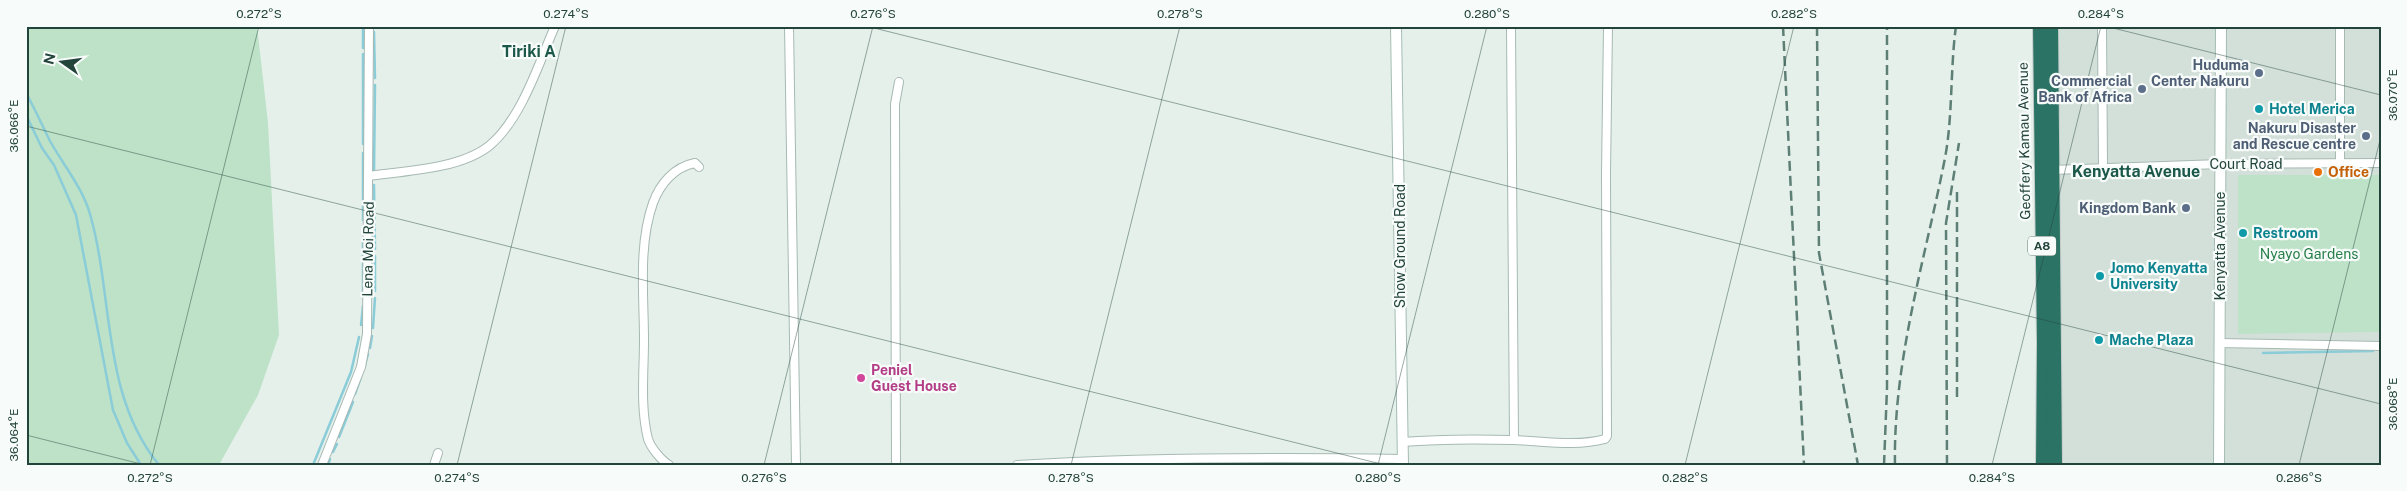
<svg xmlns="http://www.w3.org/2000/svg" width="2407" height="491" viewBox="0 0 2407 491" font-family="'Public Sans',sans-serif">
<rect width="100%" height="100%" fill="#e5f0eb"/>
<polygon fill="#d3e0da" points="2054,26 2381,26 2381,465 2056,465"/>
<g fill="#bde2c7">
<polygon points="26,26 257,26 268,123 279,335 258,395 219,465 26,465"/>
<polygon points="2238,175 2381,175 2381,332 2238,334"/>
</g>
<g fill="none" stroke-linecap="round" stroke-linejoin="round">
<g stroke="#8accd8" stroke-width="2.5">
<polyline points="363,26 363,48"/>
<polyline points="374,32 375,78"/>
<polyline points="363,54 363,144"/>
<path d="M26,93c9,16 16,32 24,48 14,25 32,46 40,73 24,84 11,180 69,251"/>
<polyline points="26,115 42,148 54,165 76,215 113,410 127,443 141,465"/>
<polyline points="374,173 375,85"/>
<polyline points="374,185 375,249"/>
<polyline points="363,220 363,153"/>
<polyline points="363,227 363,233"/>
<polyline points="375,256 375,291"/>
<polyline points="363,295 363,241"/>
<polyline points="361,325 363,306"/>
<polyline points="373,328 375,298"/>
<polyline points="370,348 372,336"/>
<polyline points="2263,353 2373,351"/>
<polyline points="365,365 368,354"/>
<polyline points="355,394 361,377"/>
<polyline points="339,437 353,402"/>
<polyline points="333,452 337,444"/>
<polyline points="313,465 351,372 359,337"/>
<polyline points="328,465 330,459"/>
</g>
<defs>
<g id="street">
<polyline points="789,26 796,465"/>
<polyline points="1511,26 1514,440"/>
<polyline points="2102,26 2103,167"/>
<polyline points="2340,26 2340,164"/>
<polyline points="2052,170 2220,164 2381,163"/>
<path d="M368,176c37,-5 92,-7 121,-30 32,-26 50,-83 66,-120"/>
<polyline points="2219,343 2381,346"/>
<path d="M1402,442c37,-3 74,-3 111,-2 31,1 62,7 92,-1l2,-3 -1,-262 2,-148"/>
<polyline points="322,465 361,367 367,334 369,26"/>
<polyline points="434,465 438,453"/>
<path d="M669,465c-8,-5 -18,-17 -21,-26 -8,-32 -4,-67 -4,-99 0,-44 -6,-95 9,-137 7,-19 21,-36 42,-40l4,4"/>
<polyline points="896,465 895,104 899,82"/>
<path d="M1017,465c129,-8 257,-8 386,-6"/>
</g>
<g id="secondary">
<polyline points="1396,26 1403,465"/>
<polyline points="2219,465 2221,26"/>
</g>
<g id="highway">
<polyline points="2040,26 2044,343 2043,465"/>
<polyline points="2051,26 2055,465"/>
</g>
</defs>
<use href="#street" stroke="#a7b9b3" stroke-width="10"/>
<use href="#secondary" stroke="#a3bcb3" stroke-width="12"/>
<use href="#highway" stroke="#c1cbc8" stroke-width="16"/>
<use href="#street" stroke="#fff" stroke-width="8"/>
<use href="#secondary" stroke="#fff" stroke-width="10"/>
<use href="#highway" stroke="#2b7364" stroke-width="14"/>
<g stroke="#5d7f76" stroke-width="2.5" stroke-dasharray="10 5" stroke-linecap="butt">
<polyline points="1783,26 1804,465"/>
<polyline points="1817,26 1819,253 1858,465"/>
<polyline points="1957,192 1957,397"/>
<polyline points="1884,465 1887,388 1887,26"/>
<path d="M1895,465c-2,-104 30,-205 50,-307 8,-43 5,-88 11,-132"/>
<polyline points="1947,465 1946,223 1959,143"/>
</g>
</g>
<path fill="none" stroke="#22443b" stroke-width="1" stroke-opacity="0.45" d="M866,26l1515,378M2105,26l276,69M26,126l1359,339M26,435l119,30M150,465l109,-439M457,465l109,-439M764,465l109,-439M1071,465l109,-439M1378,465l109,-439M1685,465l109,-439M1992,465l109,-439M2299,465l82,-329"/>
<g fill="#5c6f8a" stroke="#f7fbf9" stroke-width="2">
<circle cx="2259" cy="73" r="5"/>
<circle cx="2142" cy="89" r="5"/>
<circle cx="2366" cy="136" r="5"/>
<circle cx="2186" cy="208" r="5"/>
</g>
<g fill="#0f9aa8" stroke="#f7fbf9" stroke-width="2">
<circle cx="2259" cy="109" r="5"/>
<circle cx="2243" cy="233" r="5"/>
<circle cx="2100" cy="276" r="5"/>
<circle cx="2099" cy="340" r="5"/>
</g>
<circle fill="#e8710a" stroke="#f7fbf9" stroke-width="2" cx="2318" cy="172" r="5"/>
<circle fill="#d1479c" stroke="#f7fbf9" stroke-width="2" cx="861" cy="378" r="5"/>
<g text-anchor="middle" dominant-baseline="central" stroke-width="4.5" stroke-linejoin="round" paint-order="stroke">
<rect fill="#f7fbf9" stroke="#627b74" stroke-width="1" x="2028" y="236.5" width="28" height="19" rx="4"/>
<g font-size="12" font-weight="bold" fill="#22443b">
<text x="2042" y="246">A8</text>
</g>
<g font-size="14" font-weight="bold" fill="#4e5e75" stroke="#f7fbf9" text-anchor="end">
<text x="2249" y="65">Huduma<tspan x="2249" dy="16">Center Nakuru</tspan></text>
<text x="2132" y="81">Commercial<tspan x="2132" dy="16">Bank of Africa</tspan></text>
<text x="2356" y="128">Nakuru Disaster<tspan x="2356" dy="16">and Rescue centre</tspan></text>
<text x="2176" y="208">Kingdom Bank</text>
</g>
<g font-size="14" font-weight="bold" fill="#0d838f" stroke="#f7fbf9" text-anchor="start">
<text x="2269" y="109">Hotel Merica</text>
<text x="2253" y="233">Restroom</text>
<text x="2110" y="268">Jomo Kenyatta<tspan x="2110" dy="16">University</tspan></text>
<text x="2109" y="340">Mache Plaza</text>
</g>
<g font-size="14" fill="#22443b" stroke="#f7fbf9">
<text transform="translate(2024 141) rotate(-91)">Geoffery Kamau Avenue</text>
<text x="2246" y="164">Court Road</text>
<text transform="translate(1400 246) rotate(-90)">Show Ground Road</text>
<text transform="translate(2220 246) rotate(-90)">Kenyatta Avenue</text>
<text transform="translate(368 249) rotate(-89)">Lena Moi Road</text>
</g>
<g font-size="14" font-weight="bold" fill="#c56008" stroke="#f7fbf9" text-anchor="start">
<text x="2328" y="172">Office</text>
</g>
<g font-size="14" fill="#287f4a" stroke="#f7fbf9">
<text x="2309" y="254">Nyayo Gardens</text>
</g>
<g font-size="14" font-weight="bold" fill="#b23c85" stroke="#f7fbf9" text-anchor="start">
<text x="871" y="370">Peniel<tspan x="871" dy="16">Guest House</tspan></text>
</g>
<g font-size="16" font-weight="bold" fill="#1c584a" stroke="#f7fbf9">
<text x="529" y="51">Tiriki A</text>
<text x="2136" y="171">Kenyatta Avenue</text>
</g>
</g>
<rect width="2407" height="491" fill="none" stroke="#f7fbf9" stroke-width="55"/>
<g transform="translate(62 62) rotate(284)" stroke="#f7fbf9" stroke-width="4" paint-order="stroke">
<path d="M0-4L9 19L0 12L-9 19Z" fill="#22443b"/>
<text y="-8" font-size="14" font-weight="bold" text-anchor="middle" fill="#22443b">N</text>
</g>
<rect x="28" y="28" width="2352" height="436" fill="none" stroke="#22443b" stroke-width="2"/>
<g font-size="12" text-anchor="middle" fill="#22443b">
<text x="259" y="18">0.272°S</text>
<text x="566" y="18">0.274°S</text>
<text x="873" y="18">0.276°S</text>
<text x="1180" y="18">0.278°S</text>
<text x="1487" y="18">0.280°S</text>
<text x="1794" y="18">0.282°S</text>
<text x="2101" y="18">0.284°S</text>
<text transform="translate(2393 95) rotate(-90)" y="4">36.070°E</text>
<text transform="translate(14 126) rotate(-90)" y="4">36.066°E</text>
<text transform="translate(2393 404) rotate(-90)" y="4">36.068°E</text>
<text transform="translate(14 435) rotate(-90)" y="4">36.064°E</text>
<text x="150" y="482">0.272°S</text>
<text x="457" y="482">0.274°S</text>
<text x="764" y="482">0.276°S</text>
<text x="1071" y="482">0.278°S</text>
<text x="1378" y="482">0.280°S</text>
<text x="1685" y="482">0.282°S</text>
<text x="1992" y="482">0.284°S</text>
<text x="2299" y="482">0.286°S</text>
</g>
</svg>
